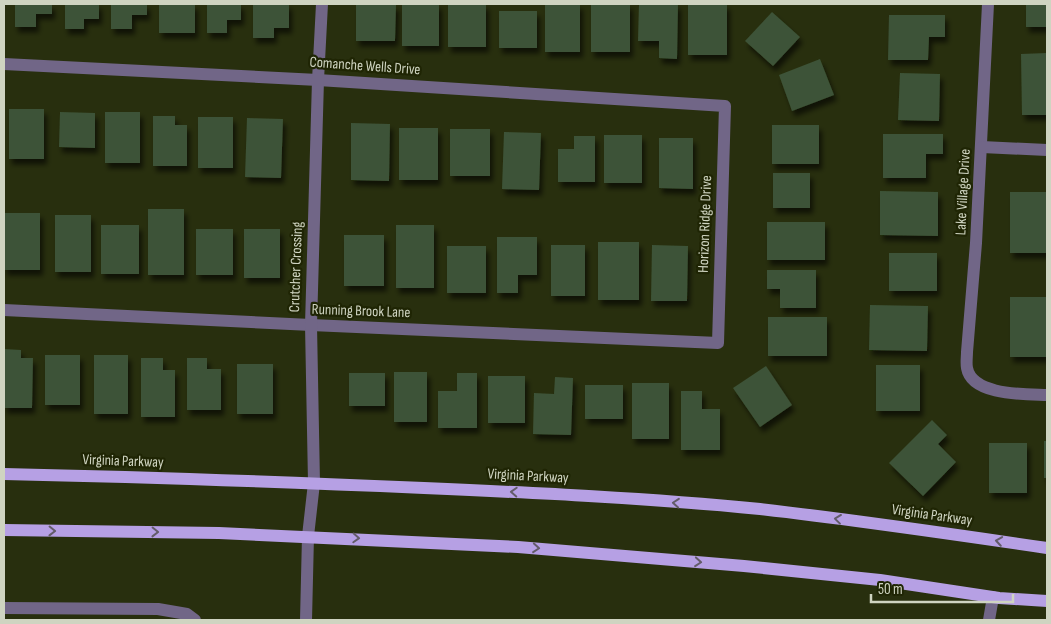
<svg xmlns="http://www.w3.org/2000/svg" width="1051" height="624" viewBox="0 0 1051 624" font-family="'Sofia Sans Condensed',sans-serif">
<defs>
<filter id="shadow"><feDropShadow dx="3" dy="5.5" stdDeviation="2.5" flood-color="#0009"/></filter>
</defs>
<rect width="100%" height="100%" fill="#282f0e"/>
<g fill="#3d5337" filter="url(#shadow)">
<polygon points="15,4 52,4 52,14 36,14 36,27 15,27"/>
<polygon points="65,4 99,4 99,19 84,19 84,29 65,29"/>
<polygon points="111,4 147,4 147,15 132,15 132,29 111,29"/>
<rect x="159" y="4" width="36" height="29"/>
<polygon points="207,4 241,4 241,20 227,20 227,33 207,33"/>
<polygon points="253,4 289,4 289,28 274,28 274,38 253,38"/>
<polygon points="356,4 396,5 395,41 356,41"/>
<rect x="402" y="4" width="37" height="42"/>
<rect x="448" y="4" width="38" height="43"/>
<rect x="545" y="4" width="35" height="48"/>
<rect x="591" y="4" width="39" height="48"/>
<polygon points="639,4 678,4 677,59 659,58 659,41 638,41"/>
<rect x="688" y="4" width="39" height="51"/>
<rect x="1026" y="4" width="21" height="23"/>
<rect x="499" y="11" width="38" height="37"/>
<polygon points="772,12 800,37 773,66 745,41"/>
<polygon points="889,15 945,15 945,37 929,37 928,60 888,60"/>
<polygon points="1047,53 1047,115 1022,115 1021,54"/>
<polygon points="820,59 834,95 792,111 779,75"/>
<polygon points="900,73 940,74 939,121 898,120"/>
<rect x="9" y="109" width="35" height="50"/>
<polygon points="60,112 95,113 95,148 59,147"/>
<rect x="105" y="112" width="35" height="51"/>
<polygon points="153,116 175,116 175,125 187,125 187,166 153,166"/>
<rect x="198" y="117" width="35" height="51"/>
<polygon points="247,118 283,119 281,178 245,177"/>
<polygon points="351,123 390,124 389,181 351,180"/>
<rect x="772" y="125" width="47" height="39"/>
<rect x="399" y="128" width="39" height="52"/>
<rect x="450" y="129" width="40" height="47"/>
<polygon points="504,132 541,133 539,190 502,189"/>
<polygon points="883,134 943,134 943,154 926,154 926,178 883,178"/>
<rect x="604" y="135" width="38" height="48"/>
<polygon points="574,136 595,136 595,182 558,182 558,149 574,149"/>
<polygon points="659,138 693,138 693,189 659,188"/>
<rect x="773" y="173" width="37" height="35"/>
<polygon points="880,191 938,192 938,236 880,235"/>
<rect x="1010" y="192" width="37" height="61"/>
<rect x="148" y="209" width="36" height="66"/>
<rect x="4" y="213" width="36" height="57"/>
<rect x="55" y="215" width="36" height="57"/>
<rect x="767" y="222" width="58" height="38"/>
<rect x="101" y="225" width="38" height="49"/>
<rect x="396" y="225" width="38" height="63"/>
<rect x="196" y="229" width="37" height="46"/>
<rect x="244" y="229" width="36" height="49"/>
<rect x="344" y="235" width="40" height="51"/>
<polygon points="497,237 537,237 537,275 518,275 518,293 497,293"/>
<rect x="598" y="242" width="41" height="58"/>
<rect x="551" y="245" width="34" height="51"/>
<polygon points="652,245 688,246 687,301 651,301"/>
<rect x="447" y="246" width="39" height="47"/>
<rect x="889" y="253" width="48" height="38"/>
<polygon points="767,270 816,270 816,308 780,308 780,289 767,289"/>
<rect x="1010" y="297" width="37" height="60"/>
<polygon points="870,305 928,306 927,351 869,350"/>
<rect x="768" y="317" width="59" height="39"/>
<polygon points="4,349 21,350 21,358 33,358 32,408 4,408"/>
<rect x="45" y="355" width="35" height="50"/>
<rect x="94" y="355" width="34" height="59"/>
<polygon points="141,358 163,358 163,370 175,370 175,417 141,417"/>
<polygon points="187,358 207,358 207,369 221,369 221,410 187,410"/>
<rect x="237" y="364" width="36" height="50"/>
<rect x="876" y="365" width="44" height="46"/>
<polygon points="766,366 792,405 760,427 733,388"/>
<rect x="394" y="372" width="33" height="50"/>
<rect x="349" y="373" width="36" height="33"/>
<polygon points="457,373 477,373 477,428 438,428 438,391 457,391"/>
<rect x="488" y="376" width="37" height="47"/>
<polygon points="555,377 573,378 571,435 533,434 534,393 554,394"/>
<rect x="632" y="383" width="37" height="56"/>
<rect x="585" y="385" width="38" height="34"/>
<polygon points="681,391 702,391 702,409 720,409 720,450 681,450"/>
<polygon points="932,420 947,435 938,444 956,462 923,496 889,463"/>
<rect x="1044" y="441" width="3" height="37"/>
<rect x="989" y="443" width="38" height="50"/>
</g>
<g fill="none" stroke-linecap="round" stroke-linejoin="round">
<g stroke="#716687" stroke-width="12">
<path d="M988,4l-12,239 -9,109c0,5 -1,11 0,16 5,28 59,26 80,27"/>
<polyline points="4,64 318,80 725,106 718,343 311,325 4,310"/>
<polyline points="982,147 1047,150"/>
<polyline points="4,608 158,609 187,614 195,620"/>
<polyline points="306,620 308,536 314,483 311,325 318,80 322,4"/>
<polyline points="989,620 993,597"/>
</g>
<g stroke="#b6a0e4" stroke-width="12">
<path d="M4,474c140,3 280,8 420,14 113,5 225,10 336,21 96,11 192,25 287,39"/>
<polyline points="4,530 219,533 518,547 744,566 880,580 999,598 1047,601"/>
</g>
</g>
<defs><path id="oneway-chevron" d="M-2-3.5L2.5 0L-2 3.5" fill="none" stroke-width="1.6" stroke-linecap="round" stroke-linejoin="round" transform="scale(1.25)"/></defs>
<g stroke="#635c69">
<use href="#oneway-chevron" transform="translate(514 492) rotate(-177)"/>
<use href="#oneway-chevron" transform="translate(676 503) rotate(-175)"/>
<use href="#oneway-chevron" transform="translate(838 519) rotate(-173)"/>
<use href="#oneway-chevron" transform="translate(52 531) rotate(1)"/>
<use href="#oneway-chevron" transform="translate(155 532) rotate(1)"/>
<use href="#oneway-chevron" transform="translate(356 538) rotate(3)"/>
<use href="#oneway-chevron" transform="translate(999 541) rotate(-171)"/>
<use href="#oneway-chevron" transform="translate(536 548) rotate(5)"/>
<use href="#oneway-chevron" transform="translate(698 562) rotate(5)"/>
</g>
<g text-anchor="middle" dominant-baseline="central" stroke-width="4.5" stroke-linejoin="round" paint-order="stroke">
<g font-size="15" fill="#cfd4c1" stroke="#1f2504">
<text transform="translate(365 66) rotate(4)">Comanche Wells Drive</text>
<text transform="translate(963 192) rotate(-87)">Lake Village Drive</text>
<text transform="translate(705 224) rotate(-88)">Horizon Ridge Drive</text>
<text transform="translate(296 267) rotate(-88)">Crutcher Crossing</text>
<text transform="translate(361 311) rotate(2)">Running Brook Lane</text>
<text transform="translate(123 461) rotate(2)">Virginia Parkway</text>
<text transform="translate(528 476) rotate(3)">Virginia Parkway</text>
<text transform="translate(932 515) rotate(8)">Virginia Parkway</text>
</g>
</g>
<rect width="1051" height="624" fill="none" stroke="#cfd4c1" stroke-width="10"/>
<path d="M871 594v8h142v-8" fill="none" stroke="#cfd4c1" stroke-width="2.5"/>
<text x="878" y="594" font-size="15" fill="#cfd4c1" stroke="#1f2504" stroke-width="4" paint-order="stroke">50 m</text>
</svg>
